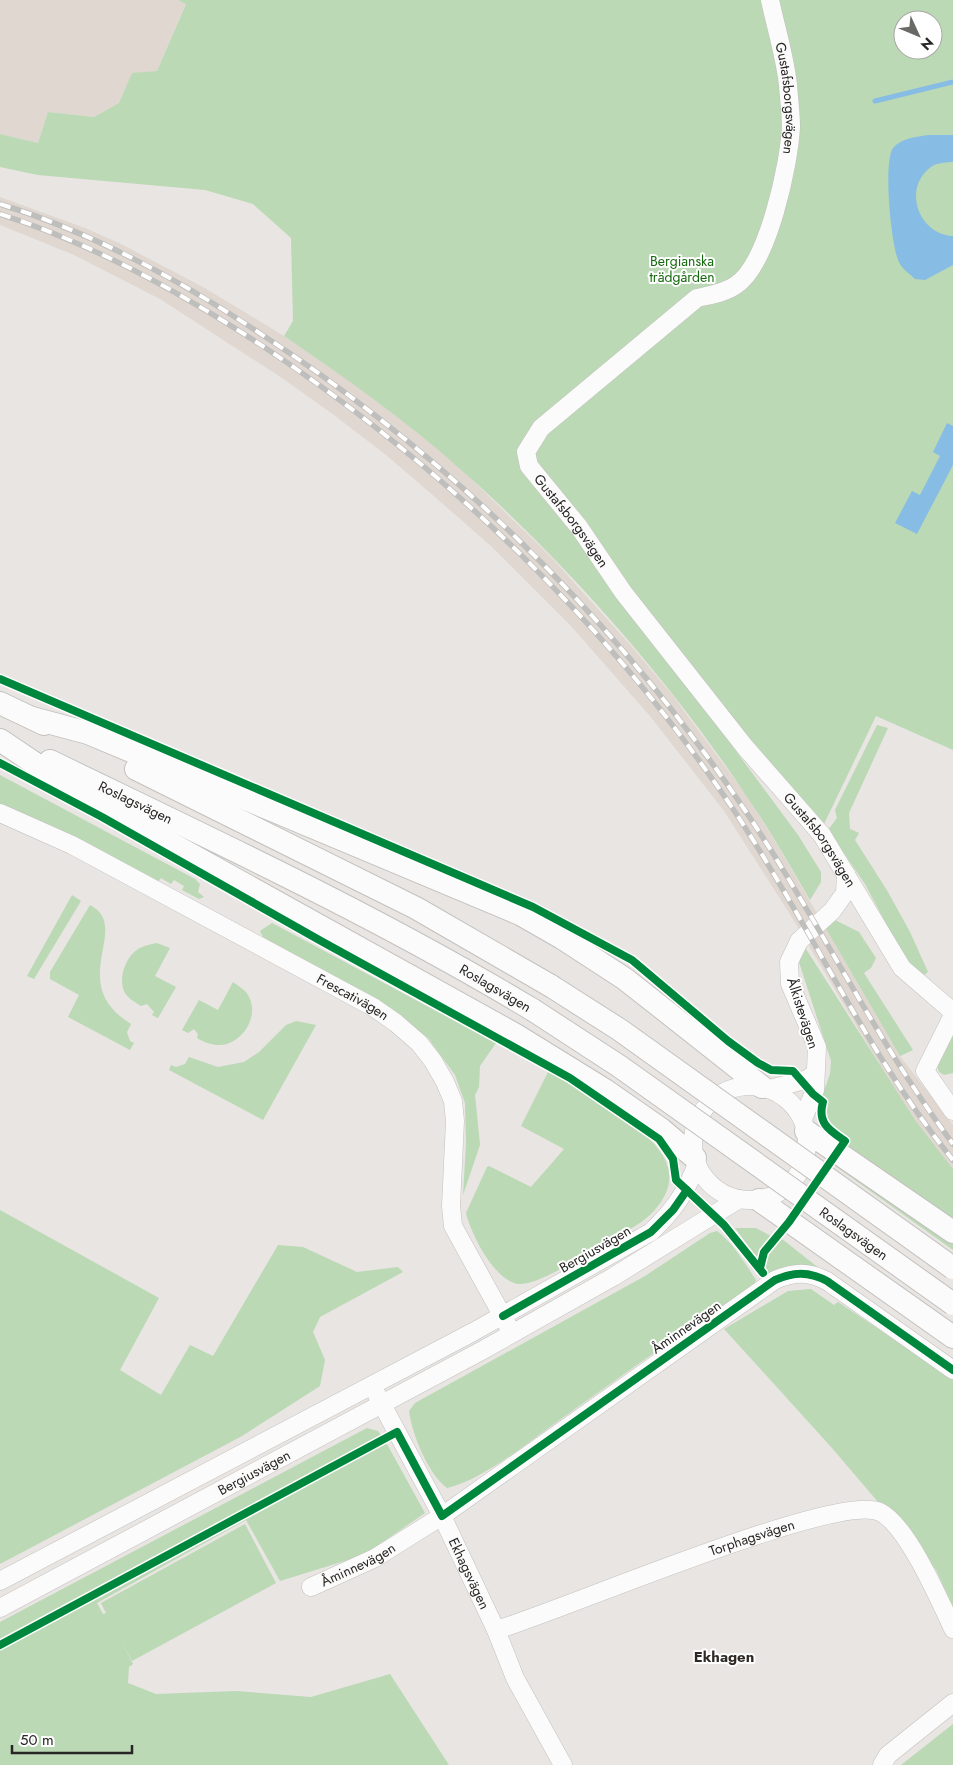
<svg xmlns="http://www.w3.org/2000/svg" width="953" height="1765" viewBox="0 0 953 1765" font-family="Jost,sans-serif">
<rect width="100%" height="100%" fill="#e8e5e2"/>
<g fill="#dfd7d0">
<polygon points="0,0 178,0 186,3 157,71 132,74 119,103 94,117 48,112 38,143 0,134"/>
<polygon points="0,197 85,228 121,244 203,287 284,336 356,385 409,426 460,468 552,558 633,648 673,696 747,796 779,848 900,1056 953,1125 953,1169 915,1120 894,1089 793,919 724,811 650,716 571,626 491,546 435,497 386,455 334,415 282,378 160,299 74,255 0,225"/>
</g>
<g fill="#bbd9b5" fill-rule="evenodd">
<path d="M178,0h775v750l-77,-34 -52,108 -94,-106 -92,-117 -22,-3 74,91 108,146 23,37v10l-11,18c-20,-34 -40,-70 -63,-103 -76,-116 -184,-238 -288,-329 -55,-49 -115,-91 -175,-132l9,-15 -2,-83 -38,-34 -48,-14 -167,-15 -38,-8v-33l38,9 10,-31 46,5 25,-14 13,-30 25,-2 29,-67zM903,20h30v30h-30z"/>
<polygon points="877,725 888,728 849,813 850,829 859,833 855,840 888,892 910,932 928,972 923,976 909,967 865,884 828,830 837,818 835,810"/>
<polygon points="0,775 195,879 200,884 198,892 204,897 199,899 182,890 184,886 174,880 171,884 161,878 158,882 36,819 0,804"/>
<polygon points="72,895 81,901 34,979 27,976"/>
<path d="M90,905c43,22 -26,78 41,119l-4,8 3,9 4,2 -4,7 -62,-33 11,-22 -29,-16v-7z"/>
<polygon points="835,920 859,932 876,958 871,968 864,973 913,1050 900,1056 825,927"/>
<polygon points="272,923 496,1043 480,1066 479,1087 475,1095 480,1145 463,1195 466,1144 465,1103 455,1075 428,1038 380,1002 263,937 260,931"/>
<path d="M157,943l13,5 -15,28 21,11 -18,31 -6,-3 2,-3 -7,-8 -6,2c-6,-4 -14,-8 -17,-15 -6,-15 3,-38 18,-44 4,-2 10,-3 15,-4z"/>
<path d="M806,949l109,171 38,49v51l-106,-72 3,-8c-14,-9 -28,-18 -23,-37l-5,-6 8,-23 1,-13 -32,-99z"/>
<path d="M233,982c4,3 9,6 13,10 14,18 2,45 -19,52 -10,3 -22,-1 -30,-6l1,-4 -4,-5 -6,4 -6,-3 17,-30 19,10z"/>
<polygon points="296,1021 316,1025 263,1120 169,1070 171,1065 176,1067 185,1064 189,1057 218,1067 244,1062 259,1052 286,1025"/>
<polygon points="953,1034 953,1073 944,1075 939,1072 937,1066"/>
<path d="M549,1070c18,11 36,23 54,35 37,24 94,58 51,106 -15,16 -39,26 -57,37 -17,10 -61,38 -79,36 -24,-4 -47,-50 -52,-71l21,-46 2,-1 42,21 33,-38 -43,-23z"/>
<polygon points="837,1161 953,1242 953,1250 834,1165"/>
<polygon points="0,1210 159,1298 120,1370 161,1395 190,1345 213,1356 278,1245 303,1247 357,1272 398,1267 403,1272 320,1317 313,1332 325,1360 320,1386 242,1436 0,1564"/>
<polygon points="735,1228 756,1228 771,1236 758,1259"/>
<path d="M717,1231c17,13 27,31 39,49l-2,5c-68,44 -134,92 -200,139 -28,20 -74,57 -107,64 -19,-14 -35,-54 -38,-77l6,-8 230,-127 65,-43z"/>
<polygon points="782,1239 820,1269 770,1275 765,1269 767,1257"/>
<polygon points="811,1289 834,1305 838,1302 953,1379 953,1607 936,1570 832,1448 724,1329 788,1291"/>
<polygon points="367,1428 378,1431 388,1446 425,1513 364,1555 280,1581 246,1520 97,1603 103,1614 106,1613 101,1603 245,1524 276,1583 132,1661 121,1641 133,1664 129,1667 128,1683 156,1694 236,1691 311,1697 390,1674 449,1765 0,1765 0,1622"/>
<polygon points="953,1724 953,1765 901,1765"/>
</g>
<g fill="#87bce4">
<path d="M928,135h25v27c-5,0 -14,1 -19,3 -33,20 -17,69 19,71v29l-28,15 -10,-1c-5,-5 -14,-11 -16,-17 -8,-16 -16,-100 -6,-114 8,-10 24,-11 35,-13z"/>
<polygon points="947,423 953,426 953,465 917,534 895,523 912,491 920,495 940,456 933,452"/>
</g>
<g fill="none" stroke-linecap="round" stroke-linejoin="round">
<polyline stroke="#87bce4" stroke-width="5" points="875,101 953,82"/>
<defs>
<g id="minor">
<path id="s1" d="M770,0c6,28 15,57 18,85 1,14 3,29 3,42 -2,38 -23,137 -55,158 -11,8 -26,10 -39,13l-156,130 -15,24 3,14 50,61 44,65 122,155 77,88 80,133 51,44"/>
<path id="s2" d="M0,813l72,32 301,162 23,16 23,20 14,18 12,21 8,19 2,20 -4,85 2,20 55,100"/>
<polyline points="953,1015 925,1071 953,1111"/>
<circle cx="750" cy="1143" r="57"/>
<polyline points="770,1089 808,1079 815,1073"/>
<polyline points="803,1119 815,1090 817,1047 790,984 789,962 799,941 832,911 845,893 846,874"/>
<path id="s3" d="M377,1395l65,121 54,114 19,48 48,87"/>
<path d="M0,1581l473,-249 178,-100c23,-22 34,-38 46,-68"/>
<path id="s4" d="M311,1587l64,-29 67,-42 333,-236c19,-8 33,-9 52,1l126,89"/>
<path id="s5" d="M0,1608l483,-258 130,-73 126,-78"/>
<path id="s6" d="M496,1630c63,-18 339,-138 384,-118 27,13 60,89 73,117"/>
<polyline points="882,1765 888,1755 953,1703"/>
</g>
<g id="major">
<polyline points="0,703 44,724"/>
<polyline points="32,718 88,733 520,914 562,938 625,979 762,1087"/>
<polyline points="0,740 73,789 516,1035 605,1090 661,1129 695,1158"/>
<path id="s7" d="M50,761c163,79 327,155 483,249"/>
<polyline points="136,769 416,908 551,986"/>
<polyline points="806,1131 953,1232"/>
<polyline points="759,1200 953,1337"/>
</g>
</defs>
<use href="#minor" stroke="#c3c1bf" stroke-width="19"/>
<use href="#major" stroke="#c3c1bf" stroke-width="24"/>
<use href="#minor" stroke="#fcfbfb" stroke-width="18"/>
<use href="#major" stroke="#fcfbfb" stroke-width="22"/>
<defs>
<g id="rail">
<path d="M0,204c94,29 182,77 264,132 186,122 348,280 474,464 77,112 134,235 215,344"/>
<path d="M0,214c94,30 182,79 264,133 184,122 346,279 469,462 77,115 133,244 220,351"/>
</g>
</defs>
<use href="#rail" stroke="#bebebd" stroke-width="5.5"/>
<use href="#rail" stroke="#fff" stroke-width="4" stroke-dasharray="11" stroke-linecap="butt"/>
<defs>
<g id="major-bridge">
<polyline points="551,986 620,1030 953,1268"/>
<path id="s8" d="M533,1010l86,56 334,238"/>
</g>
</defs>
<use href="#major-bridge" stroke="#c3c1bf" stroke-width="24" stroke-linecap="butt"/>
<use href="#major-bridge" stroke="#fcfbfb" stroke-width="22"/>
<defs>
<g id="cycleway">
<path d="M0,679l533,228 99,53 96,81 30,22 13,7 22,1 20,23 10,8c-6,21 6,28 22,39l-56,81 -25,30 -4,16"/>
<polyline points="0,763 102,817 321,941 570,1078 659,1139 673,1159 676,1180 724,1225 763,1273"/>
<polyline points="503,1316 651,1232 673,1210 687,1190"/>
<path d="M0,1645l397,-213 45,84 333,-236c19,-8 33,-9 52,1l126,89"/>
</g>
</defs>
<use href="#cycleway" stroke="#fff" stroke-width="11"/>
<use href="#cycleway" stroke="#00873e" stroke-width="8"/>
</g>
<g text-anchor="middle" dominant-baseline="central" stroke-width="4" stroke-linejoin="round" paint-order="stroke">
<g font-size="14" fill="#282624" stroke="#fff">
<text stroke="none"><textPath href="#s1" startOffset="100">Gustafsborgsvägen</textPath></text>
<text stroke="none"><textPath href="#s1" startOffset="656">Gustafsborgsvägen</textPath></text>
<text stroke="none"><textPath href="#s7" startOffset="95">Roslagsvägen</textPath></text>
<text stroke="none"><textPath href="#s1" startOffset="1061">Gustafsborgsvägen</textPath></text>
<text stroke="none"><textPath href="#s7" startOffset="500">Roslagsvägen</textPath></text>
<text stroke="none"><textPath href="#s2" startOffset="398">Frescativägen</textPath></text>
<text transform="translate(803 1013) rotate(72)">Ålkistevägen</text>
<text stroke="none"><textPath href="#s8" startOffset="391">Roslagsvägen</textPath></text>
<text transform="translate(595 1249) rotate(-30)">Bergiusvägen</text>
<text transform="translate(686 1327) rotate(-35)">Åminnevägen</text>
<text stroke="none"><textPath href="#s5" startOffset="288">Bergiusvägen</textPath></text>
<text stroke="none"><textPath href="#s6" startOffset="272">Torphagsvägen</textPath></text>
<text stroke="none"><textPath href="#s4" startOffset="52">Åminnevägen</textPath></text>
<text stroke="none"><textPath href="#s3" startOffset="201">Ekhagsvägen</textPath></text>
</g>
<g font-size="14" fill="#156a0d" stroke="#fff">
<text x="682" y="261">Bergianska<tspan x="682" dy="16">trädgården</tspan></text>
</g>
<g font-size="15" font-weight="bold" fill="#2e2925" stroke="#fff">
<text x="724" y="1657">Ekhagen</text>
</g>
</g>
<g transform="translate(918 35) rotate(134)"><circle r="24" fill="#ffffff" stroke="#a9a8a7"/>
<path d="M0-4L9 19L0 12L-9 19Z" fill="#6b6966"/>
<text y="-8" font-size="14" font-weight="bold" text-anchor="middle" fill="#282624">N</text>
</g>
<path d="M12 1745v8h120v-8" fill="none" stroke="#282624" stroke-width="2.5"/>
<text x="20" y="1745" font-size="15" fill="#282624" stroke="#ffffff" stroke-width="4" paint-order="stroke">50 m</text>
</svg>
